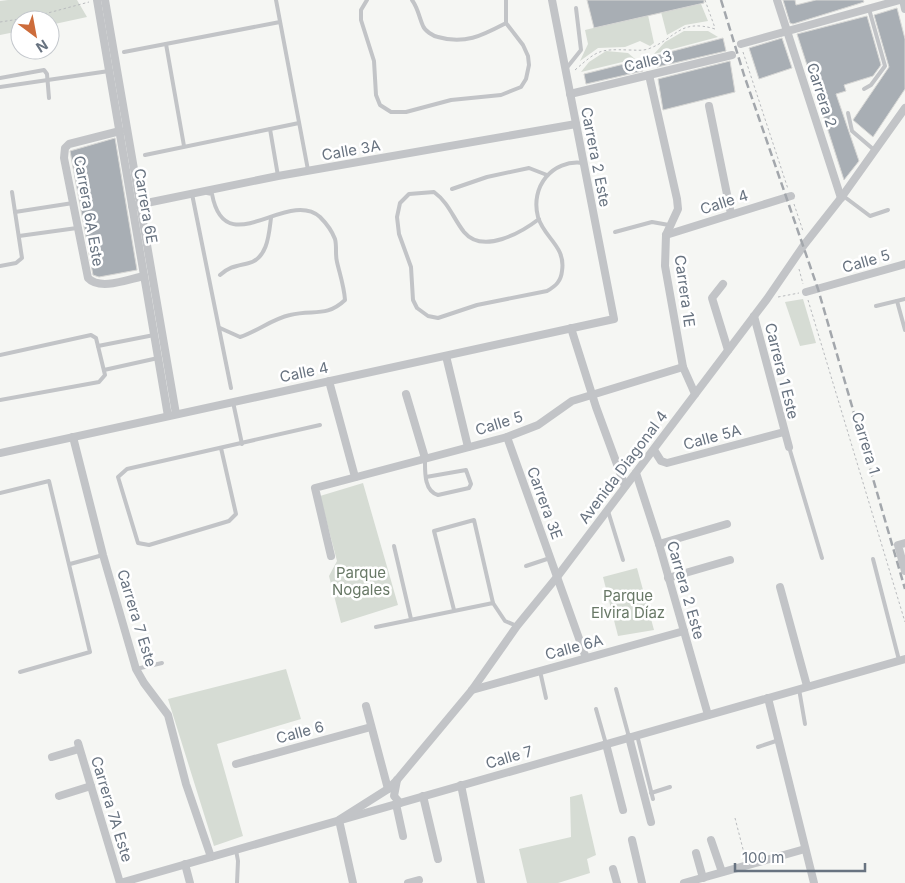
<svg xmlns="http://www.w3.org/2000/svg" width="905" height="883" viewBox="0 0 905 883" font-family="Inter,sans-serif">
<rect width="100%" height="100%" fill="#f5f6f3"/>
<g fill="#d6dcd4">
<polygon points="8,0 77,0 87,17 50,25 50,20 20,20 20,31 0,35 0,1"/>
<polygon points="701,4 708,21 685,25 667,35 661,12"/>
<polygon points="648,15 654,43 650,46 640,41 625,47 598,48 580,61 588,44 585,30"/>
<polygon points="684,31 708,31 718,37 654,54 665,42"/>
<polygon points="606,51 628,53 635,59 581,72 589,62"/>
<polygon points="803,299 816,343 800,346 785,302"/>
<polygon points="363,483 398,605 341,623 329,576 337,561 320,496"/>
<polygon points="637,568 654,630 618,636 603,577"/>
<polygon points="286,669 301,719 217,744 243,836 214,846 168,699"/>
<polygon points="582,794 596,855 587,859 590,873 558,883 527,883 519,849 571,837 570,797"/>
</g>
<g fill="#a8aeb4" stroke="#d7d7d5">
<polygon points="587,0 704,0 704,3 594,28"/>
<polygon points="783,0 795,0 796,5 816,0 863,0 864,2 793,24 790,23"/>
<polygon points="897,8 905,39 905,89 873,137 853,120 889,67 874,15"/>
<polygon points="867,16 881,65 873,76 844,85 846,91 836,94 859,161 844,180 797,34"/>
<polygon points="723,38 726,51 657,67 654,56"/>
<polygon points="782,38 792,68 759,79 749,48"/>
<polygon points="640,60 643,71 586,84 584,74"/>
<polygon points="730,61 735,92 663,110 658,79"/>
<polygon points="115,138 137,270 99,277 93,275 70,151"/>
</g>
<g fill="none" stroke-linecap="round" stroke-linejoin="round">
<g stroke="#b9bbbe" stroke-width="1" stroke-dasharray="2.5 2.5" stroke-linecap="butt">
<polyline points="705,0 715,28"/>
<polyline points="0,22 33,17 89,2"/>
<polyline points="743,52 788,189"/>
<path d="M575,70c23,-20 24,-21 54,-20 7,0 13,1 19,-1 28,-10 31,-31 67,-20"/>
<polyline points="794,204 803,231"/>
<polyline points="799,269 803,284"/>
<polyline points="778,297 799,293"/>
<polyline points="808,300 905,622"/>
<polyline points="735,818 745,857"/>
</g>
<g stroke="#c2c4c7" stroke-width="4">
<polyline points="276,0 308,170"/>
<polyline points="367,0 361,10 361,20 374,61 376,95 380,105 391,112 406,112 451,100 501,95 521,87 526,79 529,65 528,56 523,45 506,23 506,0"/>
<path d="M412,0c6,8 7,17 11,26 2,5 10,10 15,11 27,8 45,-2 68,-14"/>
<polyline points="166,44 184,146"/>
<polyline points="124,52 280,22"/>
<polyline points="565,70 581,50 576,8"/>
<polyline points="0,78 44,70 47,74 49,98"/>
<polyline points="0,87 109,71"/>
<polyline points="864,89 871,85 885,66 869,9"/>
<polyline points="848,113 852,131 873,149"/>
<polyline points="270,129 278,176"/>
<polyline points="145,155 299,123"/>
<polyline points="452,189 487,177 529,168 547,175"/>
<path d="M207,193l5,1c13,70 75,-6 108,23 6,6 12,14 15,22 2,7 0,16 2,23 3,13 7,24 8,38 -19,18 -32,9 -55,15 -18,4 -32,16 -50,22l-20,-9"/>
<polyline points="192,194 231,388"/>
<polyline points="842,195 870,216 888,210"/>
<polyline points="15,212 73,203"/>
<path d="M539,219c-17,13 -56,36 -75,13 -11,-14 -15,-29 -30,-40l-25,2 -9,9 -3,14 2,17 12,33 2,33 4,8 11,8 10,2 39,-13 70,-14c9,-5 14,-10 15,-20 4,-25 -18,-33 -24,-54 -8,-30 14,-58 45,-54"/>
<polyline points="615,232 652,222 669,225"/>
<polyline points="19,236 77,228"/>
<polyline points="0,266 16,263 22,258 12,192"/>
<path d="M220,275c10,-9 17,-9 29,-12 19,-5 20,-30 22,-45"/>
<polyline points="897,301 905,330"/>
<polyline points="876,306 905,299"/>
<polyline points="98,346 154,335"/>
<polyline points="0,355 91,335 96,338 105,375 99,382 0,400"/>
<polyline points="104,370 158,358"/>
<polyline points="233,402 242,444"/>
<polyline points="789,447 822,558"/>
<polyline points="221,448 236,514 229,521 149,545 138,543 118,477 127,469 320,425"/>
<path d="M425,460c0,12 -1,31 13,35l31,-7 2,-4 -5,-14 -40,7"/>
<polyline points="0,493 49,481 90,652 20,672"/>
<polyline points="608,511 623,560"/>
<polyline points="394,546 411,619"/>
<polyline points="873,559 899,660"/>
<polyline points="70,564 103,555"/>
<polyline points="526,566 550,558"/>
<polyline points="454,610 434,531 474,520 493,603"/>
<polyline points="376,627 493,603 505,621 517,626"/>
<polyline points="136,669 162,663"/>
<polyline points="540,671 546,698"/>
<polyline points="616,689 629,737"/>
<polyline points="799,689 805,724"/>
<polyline points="596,709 606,744"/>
<polyline points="637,735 653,799"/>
<polyline points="758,747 779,740"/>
<polyline points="651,793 670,787"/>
<polyline points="236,850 238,861 237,883"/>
</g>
<g stroke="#c2c4c7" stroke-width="8">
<polyline points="97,0 168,416"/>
<polyline points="105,0 176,414"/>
<polyline points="777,0 841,198"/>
<polyline points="903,0 905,9"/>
<polyline points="741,44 900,0"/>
<polyline points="649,75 677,199 678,209 666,235 665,266 683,367 695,394"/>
<polyline points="570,94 732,55"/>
<polyline points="709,106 731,214"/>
<path d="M120,131l-51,13 -4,4 -1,10 24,120c12,13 41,1 56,-2"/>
<polyline points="132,206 278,176 576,124"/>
<polyline points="666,235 791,196"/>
<polyline points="723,284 712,298 728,350"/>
<polyline points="806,292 905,264"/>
<polyline points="754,316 789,447"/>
<polyline points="571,328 596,407 625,486"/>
<polyline points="446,356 468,447"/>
<polyline points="329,381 355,477"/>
<polyline points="406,394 425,458"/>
<polyline points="73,437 103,555 136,669 144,683 168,715 186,784 211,857"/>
<polyline points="507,437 586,658"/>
<polyline points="654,450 661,461 667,463 784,432"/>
<polyline points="0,453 614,319 552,0"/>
<polyline points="636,473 659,544 708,715"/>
<polyline points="905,543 898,545 905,571"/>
<polyline points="659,544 727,524"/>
<polyline points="331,556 315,488 507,437 538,425 572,401 683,367"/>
<polyline points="668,578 730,560"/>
<polyline points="780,587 807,686"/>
<polyline points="472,690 684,631"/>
<polyline points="768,698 814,883"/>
<polyline points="366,706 388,789"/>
<polyline points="629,737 651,822"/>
<polyline points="78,743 120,883"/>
<polyline points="606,744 623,810"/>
<polyline points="52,757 79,749"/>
<polyline points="236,764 371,727"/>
<polyline points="397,780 394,796 400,803"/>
<polyline points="461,785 481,883"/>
<polyline points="59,796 91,786"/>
<polyline points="423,796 438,859"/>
<polyline points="396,804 403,836"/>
<polyline points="632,840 642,883"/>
<polyline points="711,840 722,872"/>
<polyline points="696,853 703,878"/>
<polyline points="185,864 190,883"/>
<polyline points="613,869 617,883"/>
<polyline points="120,883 905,659"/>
<polyline points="353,883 339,820 388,789 397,780 472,690 517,626 557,577 767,299 804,245 841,198 905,108"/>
<polyline points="408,883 419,880"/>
<polyline points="684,883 805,849"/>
</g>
<polyline stroke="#a3a7ac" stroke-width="2.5" stroke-dasharray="8 4" stroke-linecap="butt" points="721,0 744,75 818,289 905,589"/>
</g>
<g text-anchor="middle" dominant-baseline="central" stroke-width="5" stroke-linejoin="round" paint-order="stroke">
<g font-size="15" fill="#687380" stroke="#fff">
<text transform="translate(648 61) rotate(-14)">Calle 3</text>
<text transform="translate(822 95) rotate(72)">Carrera 2</text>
<text transform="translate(351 150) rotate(-10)">Calle 3A</text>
<text transform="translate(596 157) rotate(79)">Carrera 2 Este</text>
<text transform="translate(724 202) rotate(-18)">Calle 4</text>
<text transform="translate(146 206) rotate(80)">Carrera 6E</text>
<text transform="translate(89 211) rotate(80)">Carrera 6A Este</text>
<text transform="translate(866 261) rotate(-16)">Calle 5</text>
<text transform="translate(685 291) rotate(82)">Carrera 1E</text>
<text transform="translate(782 371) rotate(76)">Carrera 1 Este</text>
<text transform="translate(304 372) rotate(-12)">Calle 4</text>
<text transform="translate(499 423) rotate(-17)">Calle 5</text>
<text transform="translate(712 437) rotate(-15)">Calle 5A</text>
<text transform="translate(866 443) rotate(73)">Carrera 1</text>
<text transform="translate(623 467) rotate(-53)">Avenida Diagonal 4</text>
<text transform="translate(545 503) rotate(70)">Carrera 3E</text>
<text transform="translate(686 590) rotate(74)">Carrera 2 Este</text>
<text transform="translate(137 618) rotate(73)">Carrera 7 Este</text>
<text transform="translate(574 647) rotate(-15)">Calle 6A</text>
<text transform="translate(300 732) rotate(-15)">Calle 6</text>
<text transform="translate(509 757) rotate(-16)">Calle 7</text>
<text transform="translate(112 809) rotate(73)">Carrera 7A Este</text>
</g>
<g font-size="15" fill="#687866" stroke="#fff">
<text x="361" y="572">Parque<tspan x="361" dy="17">Nogales</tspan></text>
<text x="628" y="595">Parque<tspan x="628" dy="17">Elvira Díaz</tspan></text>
</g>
</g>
<g transform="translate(35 35) rotate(148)"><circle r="24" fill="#ffffff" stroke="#c3c7cc"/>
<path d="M0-4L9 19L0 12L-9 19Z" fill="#cd6c3b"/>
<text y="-8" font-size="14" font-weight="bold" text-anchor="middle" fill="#687380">N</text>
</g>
<path d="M735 863v8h130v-8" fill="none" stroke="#687380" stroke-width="2.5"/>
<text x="742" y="863" font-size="15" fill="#687380" stroke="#ffffff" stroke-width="4" paint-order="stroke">100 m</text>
</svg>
